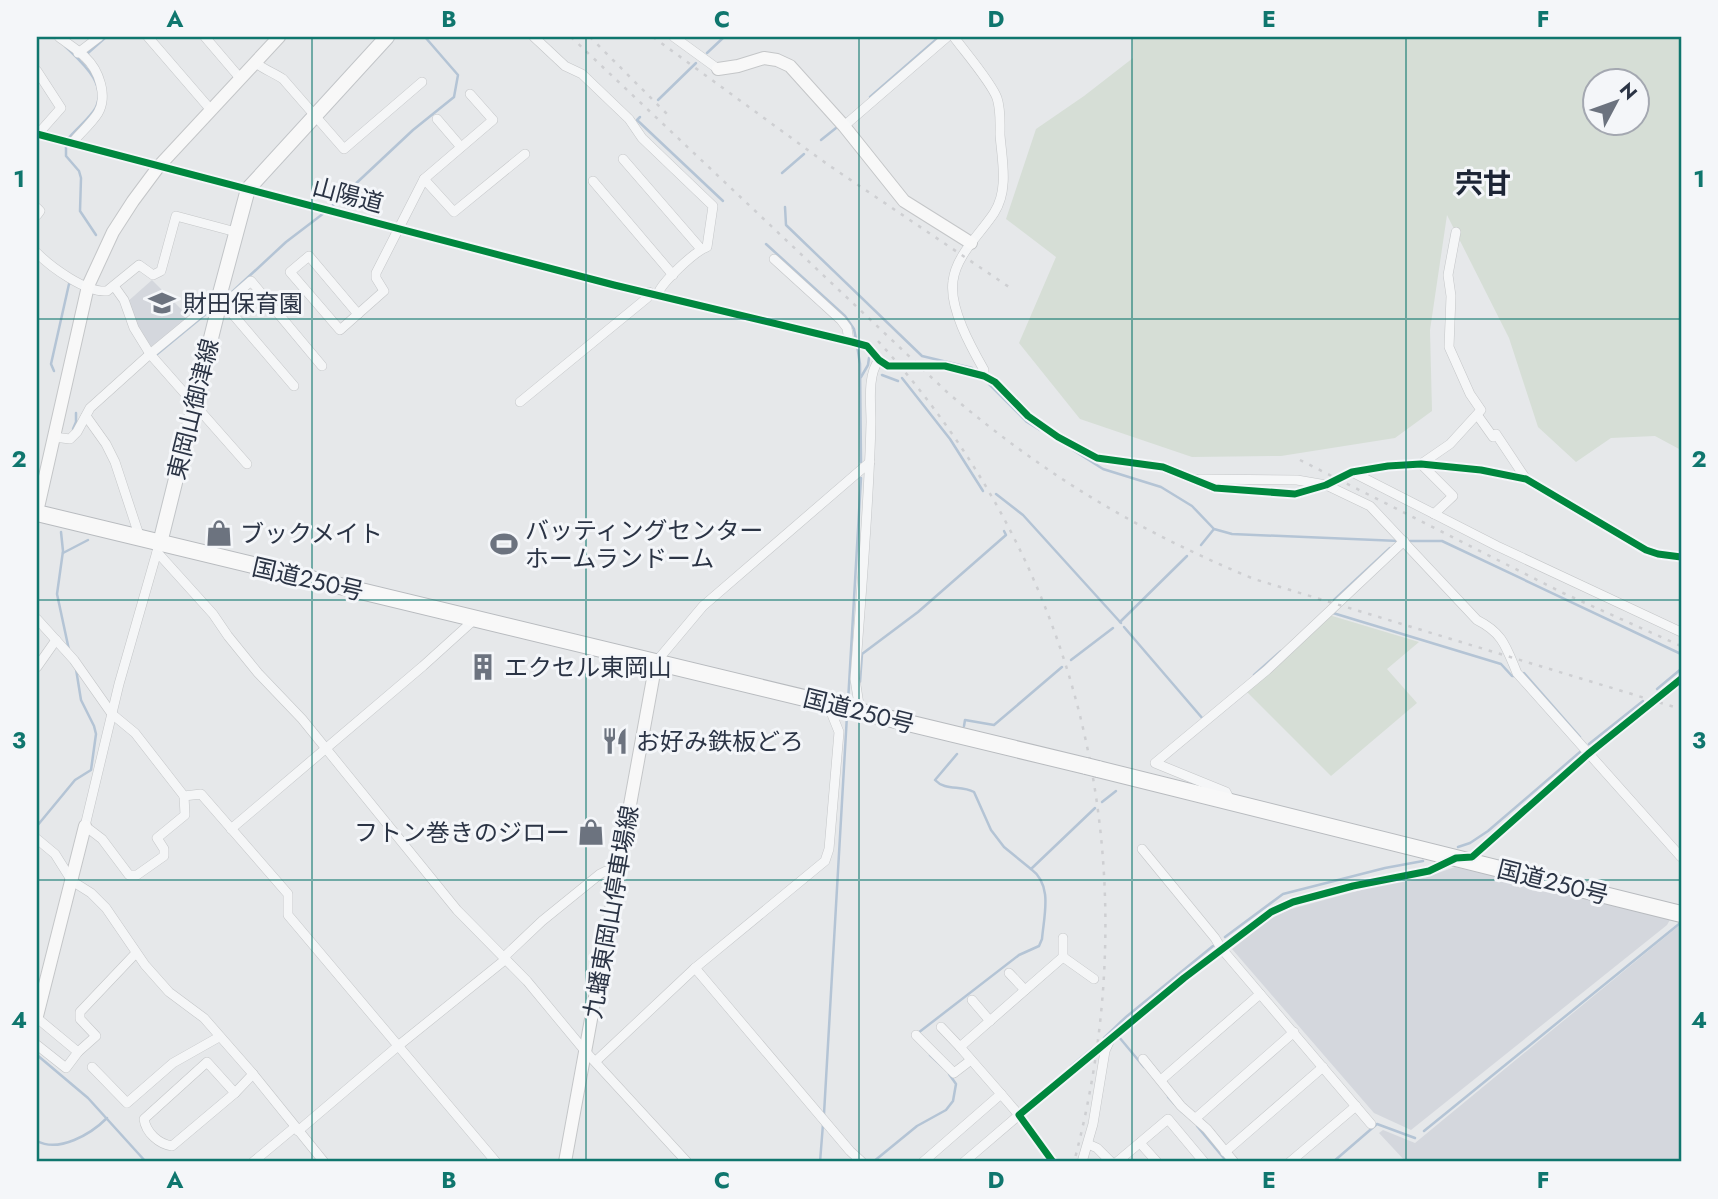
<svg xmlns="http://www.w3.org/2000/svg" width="1718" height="1199" viewBox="0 0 1718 1199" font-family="Jost,'Noto Sans JP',sans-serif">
<rect width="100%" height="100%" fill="#e6e8ea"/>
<g fill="#d4d7dd">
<polygon points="152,280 191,319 151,348 138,331 126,303"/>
<polygon points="1455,867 1671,918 1667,925 1411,1130 1374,1113 1232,949 1270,919 1291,909 1387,883 1424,878"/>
<polygon points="1681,924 1681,1162 1406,1162 1379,1133 1383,1130 1415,1143"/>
</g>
<g fill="#d6ded6" fill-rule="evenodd">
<path d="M1132,37h549v413l-26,-14 -44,2 -35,24 -38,-35 -29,-89 -62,-123 -17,115 2,81 -37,27 -114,18 -89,1 -112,-38 -61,-76 37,-86 -50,-38 30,-90 48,-33 49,-38zM1596,80h42v42h-42z"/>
<polygon points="1329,615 1419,642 1387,669 1417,703 1331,776 1246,691"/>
</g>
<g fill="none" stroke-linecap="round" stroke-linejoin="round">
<g stroke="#b4c4d5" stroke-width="2.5">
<path d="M65,46c15,15 44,38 30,63 -6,10 -19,20 -27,30"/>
<polyline points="88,53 106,37"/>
<polyline points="707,53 724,37"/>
<polyline points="870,97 939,37"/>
<polyline points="658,100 696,63"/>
<polyline points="640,117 637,120 723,201"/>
<polyline points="821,140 836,128"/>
<polyline points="66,145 66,156 79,171 81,178 80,211 96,235"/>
<polyline points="782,173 804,154"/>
<polyline points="333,205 413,130 454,97 458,75 425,37"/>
<polyline points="785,207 786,225 922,356 972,368"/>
<polyline points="766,244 845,316 854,329 856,339"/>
<polyline points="231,293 286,242 324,213"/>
<polyline points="857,345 860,364 861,462"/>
<polyline points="156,355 213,308"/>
<polyline points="54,371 51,364 69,284 72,282"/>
<polyline points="882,375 898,381"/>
<polyline points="861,377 868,365 869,358"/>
<polyline points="902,378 950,439 983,491"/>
<polyline points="989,384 1027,422 1040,430"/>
<polyline points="73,429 76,422 76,413"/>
<polyline points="1073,450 1103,469 1161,487 1192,506 1214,529 1232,534 1399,541"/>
<polyline points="996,494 1023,515 1121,623"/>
<polyline points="61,532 63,551 57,594 69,650"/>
<polyline points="1410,541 1442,541 1681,654"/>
<polyline points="1201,545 1214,529"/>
<polyline points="63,553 88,540"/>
<polyline points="1334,600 1390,548"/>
<polyline points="1333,613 1501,664 1512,676 1516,676"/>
<polyline points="1120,622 1187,556"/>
<polyline points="1124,627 1203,719"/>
<polyline points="1071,660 1113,628"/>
<polyline points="1524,673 1580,737"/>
<polyline points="1254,675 1281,651"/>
<polyline points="860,682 862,654 918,612 1006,535 1004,531"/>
<polyline points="1657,689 1681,669"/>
<polyline points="848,702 861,478"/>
<polyline points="964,726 965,720 994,725 1062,667"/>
<polyline points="1589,744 1643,701"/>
<path d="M957,754l-22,26c10,11 26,5 39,12l17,38 13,17 27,22"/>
<polyline points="1102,802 1116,791"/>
<polyline points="37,826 75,780 91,770 96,734 94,726 81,700 76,669"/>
<polyline points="1458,847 1470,843 1488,831 1580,752"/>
<polyline points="1225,937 1283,894 1385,868 1423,861"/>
<path d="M918,1033l101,-78 20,-9 3,-7c2,-24 11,-54 -11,-70l64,-61"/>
<polyline points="1119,1037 1144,1067"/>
<polyline points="1104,1038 1126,1017 1213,946"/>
<polyline points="37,1055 88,1098 146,1162"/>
<polyline points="930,1055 943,1067"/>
<polyline points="1071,1066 1093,1048"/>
<polyline points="1168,1097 1182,1112"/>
<polyline points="824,1114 847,715"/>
<polyline points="1197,1126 1227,1162"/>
<polyline points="1424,1131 1679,924"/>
<path d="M37,1141c22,12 54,-7 70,-23"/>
<polyline points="820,1162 823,1124"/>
<polyline points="873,1162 917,1126 946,1110 953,1101 956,1084 949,1074"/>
<polyline points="1333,1162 1377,1124 1415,1138"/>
</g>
<defs>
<g id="street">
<path d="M59,37c9,7 19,13 26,20 14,13 23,39 13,56 -7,11 -18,20 -26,30"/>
<polyline points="148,37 211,110"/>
<polyline points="205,37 240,78"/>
<path d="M534,37l31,29 17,8 47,45 13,19 71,68 -6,41c-12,4 -46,36 -49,47"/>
<polyline points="674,37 718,69"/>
<path d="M954,37c11,15 37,45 43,61 4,12 3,25 3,37 2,25 9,55 -6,78 -13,20 -38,42 -41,68 -4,27 18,66 31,89v6"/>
<polyline points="78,53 99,37"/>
<path d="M255,62c9,8 18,10 28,17l61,70 78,-67"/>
<polyline points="37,71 61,108 38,134"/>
<polyline points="437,119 461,147"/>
<polyline points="844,126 947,37"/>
<polyline points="37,134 614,285 852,342 867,346 879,360 888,366 945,366 984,376 995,382 1028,416 1058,437 1097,458 1163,467 1215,488 1295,494 1326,485 1352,472 1388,466 1421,464 1481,470 1526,479 1646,550 1658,554 1681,557"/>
<polyline points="623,159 701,249"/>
<polyline points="424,179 454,212 525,154"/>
<polyline points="593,181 673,275"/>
<polyline points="37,208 40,211 37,215"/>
<path d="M37,253c14,14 49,40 70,38l32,-26 14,10 8,-4 15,-55 60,16"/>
<polygon points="309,256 358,314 340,330 290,272"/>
<polyline points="774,259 841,320 847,328 849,341"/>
<polyline points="114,286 124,300 134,328 150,354 247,464"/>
<polyline points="224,304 294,386"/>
<polyline points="219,309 251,281 322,366"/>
<polyline points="358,314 384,291 376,278 376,273 424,179 493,120 470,94"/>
<polyline points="520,402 647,298 649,292"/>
<polyline points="86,416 106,444 115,462 140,538"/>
<polyline points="1478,416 1493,437 1496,434 1526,479"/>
<polyline points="54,437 70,439 77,432 90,408 150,354 218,298"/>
<polyline points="1352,472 1497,546 1681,632"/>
<path d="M1199,479l98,1 29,5 44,21 107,114c26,13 29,27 40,53l164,184"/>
<polyline points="1434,514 1453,496 1421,464 1450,444 1481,410 1470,394 1449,347 1451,296 1448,275 1456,232"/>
<polyline points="158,548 119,684 85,826 102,839 129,875 137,875 164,856 164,849 157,838 185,815 184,796"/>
<polyline points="157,552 213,614 228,636 258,673 302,719 457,910 527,981 585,1051 687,1162"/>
<polyline points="37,619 74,660 112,714 135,733 184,796 201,794 288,894 288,915 496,1162"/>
<polyline points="656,662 703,606 870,462"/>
<polyline points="37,667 56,640"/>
<path d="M860,711l-5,-32c6,-86 14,-171 16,-257 0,-18 -4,-47 8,-62"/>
<polyline points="1230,800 1226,792 1155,763 1267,670 1404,541"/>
<polyline points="231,829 423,666 475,619"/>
<polyline points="37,839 55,854 72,881 91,893 106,908 145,965 169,992 204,1018 253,1074 324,1162"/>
<polyline points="1142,849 1215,938 1221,948 1371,1124"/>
<polyline points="504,957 542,921 600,874 606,871 618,872"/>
<polyline points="1063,957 1094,979"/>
<polyline points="695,968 850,1151 862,1162"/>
<polyline points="1009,973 1025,990"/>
<polyline points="972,1000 990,1021"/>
<polyline points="37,1018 78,1052 96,1036 80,1019 80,1012 136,953"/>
<polyline points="941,1027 960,1047"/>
<polyline points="916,1035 954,1073 971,1060"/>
<polyline points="37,1045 66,1068 78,1052"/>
<polyline points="1143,1059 1181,1106 1207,1129 1234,1162"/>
<polyline points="596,1061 695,968 825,861 829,849 839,732 831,712 824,704"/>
<path d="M207,1062l28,31 -63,53c-13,-2 -26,-13 -28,-27z"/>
<polyline points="92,1067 127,1103 173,1063 219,1037"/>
<polyline points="1161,1080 1260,994"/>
<polyline points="235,1093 253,1074"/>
<polyline points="1196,1118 1294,1032"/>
<polyline points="298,1131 398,1046 506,959"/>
<polyline points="1140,1143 1157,1162"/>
<polyline points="1088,1144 1097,1148 1111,1162"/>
<polyline points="1225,1152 1323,1067"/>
<polyline points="253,1162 295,1127"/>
<polyline points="923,1162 1001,1094 960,1047 1063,957 1063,938"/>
<polyline points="964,1162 1019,1115 1001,1094"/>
<polyline points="1053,1162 1019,1115 1184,978 1271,912 1293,902 1353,886 1429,871 1456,858 1472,857 1588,754 1681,679"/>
<polyline points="1082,1162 1093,1124 1105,1051 1109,1042"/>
<polyline points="1117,1162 1168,1119 1204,1162"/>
<polyline points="1290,1162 1356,1106"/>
</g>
<g id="secondary">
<polyline points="718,69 738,66 764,58 777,60 790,66 844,126 904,201 971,243"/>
<polyline points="37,512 88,286 113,232 133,201 159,166 279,37"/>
<polyline points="37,1016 85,826"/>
<polyline points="565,1162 656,662"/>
</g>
<polyline id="primary" points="160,543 218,310 219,297 248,189 387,37"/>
<g id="highway">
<polyline points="37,513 1086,766"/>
<polyline points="1098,769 1681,914"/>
</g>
</defs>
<use href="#street" stroke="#c4c6c8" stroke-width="10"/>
<use href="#secondary" stroke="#c4c6c8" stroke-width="14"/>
<use href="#primary" stroke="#c2c5c8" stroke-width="16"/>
<use href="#highway" stroke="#b8bbbf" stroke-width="18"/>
<use href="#street" stroke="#f5f6f7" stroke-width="9"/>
<use href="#secondary" stroke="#f8f8f8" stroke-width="12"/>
<use href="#primary" stroke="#f8f8f8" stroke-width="14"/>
<use href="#highway" stroke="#f8f8f8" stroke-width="16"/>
<g stroke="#cecfd2" stroke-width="2.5" stroke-dasharray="3.5 7" stroke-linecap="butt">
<path d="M571,37l377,356c98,83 188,137 306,186l427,130"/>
<polyline points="590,37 669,116"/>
<polyline points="653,37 827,164 1012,289"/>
<path d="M878,341c206,226 274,527 196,821"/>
<polyline points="1300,460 1563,593 1681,646"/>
</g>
<defs>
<polyline id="highway-bridge" points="1086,766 1098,769"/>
</defs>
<use href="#highway-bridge" stroke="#b8bbbf" stroke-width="18" stroke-linecap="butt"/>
<use href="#highway-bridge" stroke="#f8f8f8" stroke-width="16"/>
<defs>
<g id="cycleway">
<polyline points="37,134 614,285 852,342 867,346 879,360 888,366 945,366 984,376 995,382 1028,416 1058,437 1097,458 1163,467 1215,488 1295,494 1326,485 1352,472 1388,466 1421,464 1481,470 1526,479 1646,550 1658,554 1681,557"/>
<polyline points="1053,1162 1019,1115 1184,978 1271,912 1293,902 1353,886 1429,871 1456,858 1472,857 1588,754 1681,679"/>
</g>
</defs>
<use href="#cycleway" stroke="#f4f6f9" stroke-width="11"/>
<use href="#cycleway" stroke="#00873e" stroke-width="7"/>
</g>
<path fill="none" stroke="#0f766e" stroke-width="2" stroke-opacity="0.55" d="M312,37v1125M586,37v1125M859,37v1125M1132,37v1125M1406,37v1125M37,319h1644M37,600h1644M37,880h1644"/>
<defs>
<symbol id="school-bare" viewBox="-9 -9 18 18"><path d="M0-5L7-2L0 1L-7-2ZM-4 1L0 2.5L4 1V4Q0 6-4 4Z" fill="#6c737f" stroke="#f4f6f9" stroke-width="2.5" paint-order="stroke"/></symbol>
<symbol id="shop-bare" viewBox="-9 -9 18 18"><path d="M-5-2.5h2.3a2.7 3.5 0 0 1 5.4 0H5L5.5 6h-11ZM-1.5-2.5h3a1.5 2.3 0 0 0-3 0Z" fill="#6c737f" stroke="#f4f6f9" stroke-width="2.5" paint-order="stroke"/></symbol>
<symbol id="stadium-bare" viewBox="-9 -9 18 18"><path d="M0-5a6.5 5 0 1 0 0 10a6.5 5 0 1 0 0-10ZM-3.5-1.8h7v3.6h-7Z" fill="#6c737f" stroke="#f4f6f9" stroke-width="2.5" paint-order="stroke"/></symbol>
<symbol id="building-bare" viewBox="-9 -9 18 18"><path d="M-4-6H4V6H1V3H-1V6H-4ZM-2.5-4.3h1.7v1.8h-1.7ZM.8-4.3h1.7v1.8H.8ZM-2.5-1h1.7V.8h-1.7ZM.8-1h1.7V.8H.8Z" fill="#6c737f" stroke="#f4f6f9" stroke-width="2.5" paint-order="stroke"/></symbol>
<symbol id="restaurant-bare" viewBox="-9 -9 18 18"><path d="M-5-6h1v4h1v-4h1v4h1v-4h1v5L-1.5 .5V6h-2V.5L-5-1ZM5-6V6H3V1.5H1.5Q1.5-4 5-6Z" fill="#6c737f" stroke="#f4f6f9" stroke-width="2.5" paint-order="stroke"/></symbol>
</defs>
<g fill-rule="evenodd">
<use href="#school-bare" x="143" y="284" width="38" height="38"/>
<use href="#shop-bare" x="200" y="514" width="38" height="38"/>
<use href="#stadium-bare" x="485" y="525" width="38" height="38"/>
<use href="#building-bare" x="464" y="648" width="38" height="38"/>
<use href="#restaurant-bare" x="596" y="722" width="38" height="38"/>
<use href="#shop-bare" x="572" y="813" width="38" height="38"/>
</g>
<g text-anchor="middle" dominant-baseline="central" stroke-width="6" stroke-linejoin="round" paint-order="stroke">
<g font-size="24" fill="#2b3445" stroke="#f4f6f9">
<text transform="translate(348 195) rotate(15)">山陽道</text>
<text transform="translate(193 409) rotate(-76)">東岡山御津線</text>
<text transform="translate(308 579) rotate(13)">国道250号</text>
<text transform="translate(859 711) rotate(14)">国道250号</text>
<text transform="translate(1553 882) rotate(14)">国道250号</text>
<text transform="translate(611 912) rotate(-80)">九蟠東岡山停車場線</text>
</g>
<g font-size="24" fill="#2b3445" stroke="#f4f6f9" text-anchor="start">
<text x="183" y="303">財田保育園</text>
<text x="525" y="530">バッティングセンター<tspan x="525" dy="28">ホームランドーム</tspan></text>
<text x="240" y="533">ブックメイト</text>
<text x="504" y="667">エクセル東岡山</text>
<text x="636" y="741">お好み鉄板どろ</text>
<text x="570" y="832" text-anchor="end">フトン巻きのジロー</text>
</g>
<g font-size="28" font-weight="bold" fill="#1d2536" stroke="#f4f6f9">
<text x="1483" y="183">宍甘</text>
</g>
</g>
<rect width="1718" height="1199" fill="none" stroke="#f4f6f9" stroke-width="77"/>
<g transform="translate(1616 102) rotate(49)"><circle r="33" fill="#f4f6f9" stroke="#a4a8b1" stroke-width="2"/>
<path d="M0-5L12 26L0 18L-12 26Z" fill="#6c737f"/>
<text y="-10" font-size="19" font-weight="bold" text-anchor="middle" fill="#2b3445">N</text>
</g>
<rect x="38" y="38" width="1642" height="1122" fill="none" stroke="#0f766e" stroke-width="2.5"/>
<g font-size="23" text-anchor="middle" font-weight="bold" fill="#0f766e">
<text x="175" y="27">A</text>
<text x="449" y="27">B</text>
<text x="722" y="27">C</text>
<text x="996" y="27">D</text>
<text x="1269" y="27">E</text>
<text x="1543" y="27">F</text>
<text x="19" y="187">1</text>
<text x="1699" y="187">1</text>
<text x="19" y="467">2</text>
<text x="1699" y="467">2</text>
<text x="19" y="748">3</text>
<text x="1699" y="748">3</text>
<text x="19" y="1028">4</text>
<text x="1699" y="1028">4</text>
<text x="175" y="1188">A</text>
<text x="449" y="1188">B</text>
<text x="722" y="1188">C</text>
<text x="996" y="1188">D</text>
<text x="1269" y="1188">E</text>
<text x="1543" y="1188">F</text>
</g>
</svg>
